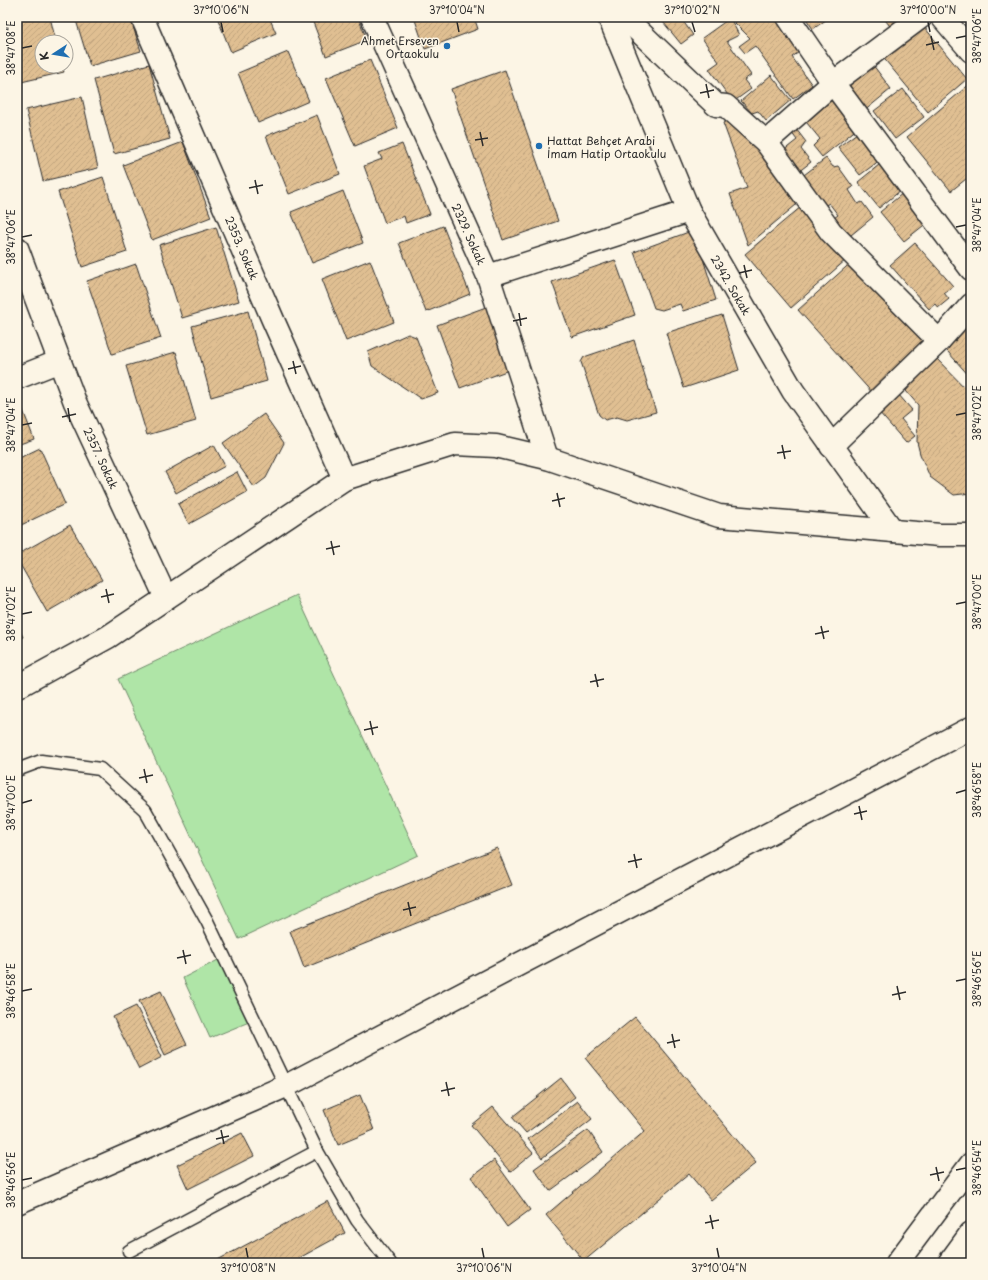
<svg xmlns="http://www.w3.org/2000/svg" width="988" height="1280" viewBox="0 0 988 1280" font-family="'Playpen Sans',sans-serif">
<defs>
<pattern id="building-hatch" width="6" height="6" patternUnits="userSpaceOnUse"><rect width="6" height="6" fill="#e0bf92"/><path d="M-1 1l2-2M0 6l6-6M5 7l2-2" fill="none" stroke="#c0a47e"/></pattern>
</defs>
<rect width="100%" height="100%" fill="#fcf5e5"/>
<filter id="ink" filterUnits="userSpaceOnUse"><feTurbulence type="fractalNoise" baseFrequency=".025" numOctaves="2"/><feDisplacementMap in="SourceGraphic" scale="8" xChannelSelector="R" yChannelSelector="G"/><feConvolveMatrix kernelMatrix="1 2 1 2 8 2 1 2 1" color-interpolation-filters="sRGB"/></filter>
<g filter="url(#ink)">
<g fill="#afe5a7" stroke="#6d8869">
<polygon points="297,595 418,855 239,939 118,679"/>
<polygon points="220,959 249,1022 210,1038 183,978"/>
</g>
<g fill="url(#building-hatch)" stroke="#2b2b2b">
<polygon points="17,17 50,17 56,42 42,42 42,66 62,66 64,72 17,83"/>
<polygon points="75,17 130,17 141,51 90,66"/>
<polygon points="217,17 269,17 276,33 231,52"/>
<polygon points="311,17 358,17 367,40 326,56"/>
<polygon points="414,17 474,17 478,29 425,49"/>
<polygon points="659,17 680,17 693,35 681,44"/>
<polygon points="731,17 778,17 802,50 792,57 812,85 793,99 755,46 745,53 739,46 750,38 730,18"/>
<polygon points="811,17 830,17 813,29 807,20"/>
<polygon points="883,17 907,17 892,29"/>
<polygon points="730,18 739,35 727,41 751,75 744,80 751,89 733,102 709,69 719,62 702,38"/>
<polygon points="920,22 967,79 928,112 881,55"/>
<polygon points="288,52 309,101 258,123 238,73"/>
<polygon points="370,60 398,128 355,146 326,78"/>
<polygon points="870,61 891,89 863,112 841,84"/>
<polygon points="149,64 170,139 114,154 94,80"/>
<polygon points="505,70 558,221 503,240 451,89"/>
<polygon points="771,75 791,100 766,121 758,111 752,113 741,101"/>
<polygon points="971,83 971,175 951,191 907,137"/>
<polygon points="903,89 924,117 895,139 874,111"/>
<polygon points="831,94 858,128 822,157 813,146 820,139 802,117"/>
<polygon points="82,97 98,168 43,181 26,110"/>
<polygon points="317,115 340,174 289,194 266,136"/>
<polygon points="733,117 802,200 748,245 730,194 747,188 723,123"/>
<polygon points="793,125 806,142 801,149 811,162 793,176 783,151 797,140 788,128"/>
<polygon points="861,130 883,158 860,175 838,147"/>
<polygon points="183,142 211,217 152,240 123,165"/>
<polygon points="402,144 430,214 406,223 404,216 385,223 364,166 382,159 379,153"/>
<polygon points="826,158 833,167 838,166 853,187 849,190 858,204 862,202 873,217 845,240 830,221 838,215 829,203 823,207 800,178"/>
<polygon points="885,160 906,186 879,208 858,182"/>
<polygon points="103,177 127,252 82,267 58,192"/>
<polygon points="909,188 933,218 904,241 880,212"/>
<polygon points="343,191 363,243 312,263 291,212"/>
<polygon points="802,206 847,259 791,308 745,254"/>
<polygon points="443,226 470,294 426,312 399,243"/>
<polygon points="216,227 239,301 182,318 159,245"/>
<polygon points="694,230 716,300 683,311 680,304 662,310 654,308 634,252"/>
<polygon points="915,243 953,286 944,293 949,299 938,308 935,304 929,309 890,265"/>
<polygon points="855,259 931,346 875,396 798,310"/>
<polygon points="370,260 394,322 346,341 322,279"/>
<polygon points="615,260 635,315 572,337 552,282"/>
<polygon points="136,264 161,338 112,354 87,281"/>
<polygon points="486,307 509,370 460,388 437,325"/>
<polygon points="248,311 267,381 211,397 192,326"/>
<polygon points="722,315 739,370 684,388 666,333"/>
<polygon points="971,315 971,378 940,343"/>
<polygon points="408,334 416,337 438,393 421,399 372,366 368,352"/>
<polygon points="634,340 656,412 627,420 617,417 605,420 599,415 581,362 584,357"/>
<polygon points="176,352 196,421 147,435 126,366"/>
<polygon points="935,357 971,394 971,493 954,495 930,477 920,454 917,442 918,405 906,391"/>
<polygon points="898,394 912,410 901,419 915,436 906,443 878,411"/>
<polygon points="17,395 34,439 17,445"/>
<polygon points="264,414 284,443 266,478 254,487 223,443"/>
<polygon points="214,445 225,466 176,493 165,472"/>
<polygon points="40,448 65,504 17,527 17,459"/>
<polygon points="237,472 247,492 189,524 178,504"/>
<polygon points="70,525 102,580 47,612 17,559 17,555"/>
<polygon points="17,625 23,637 17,640"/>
<polygon points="497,848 512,885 304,968 290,931"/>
<polygon points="161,991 187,1045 165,1055 139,1001"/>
<polygon points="136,1006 162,1057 139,1069 113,1017"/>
<polygon points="635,1017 756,1163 711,1200 689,1174 584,1261 546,1215 645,1131 585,1058"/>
<polygon points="561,1078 575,1097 526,1133 512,1117"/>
<polygon points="360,1095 374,1130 338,1145 324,1110"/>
<polygon points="578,1101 592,1119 542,1158 528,1139"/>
<polygon points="493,1107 533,1153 510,1172 471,1125"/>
<polygon points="588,1130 603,1152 550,1191 534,1169"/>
<polygon points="242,1133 254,1156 188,1189 177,1165"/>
<polygon points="494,1160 530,1210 507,1227 471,1177"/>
<polygon points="328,1201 345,1233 290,1263 212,1263"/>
</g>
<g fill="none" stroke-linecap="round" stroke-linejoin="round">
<defs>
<g id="service">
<polyline points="17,770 41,761 100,769 145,810 207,921 317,1151 357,1220 390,1263"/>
<polyline points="129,1251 317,1151"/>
</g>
<g id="minor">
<polyline points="142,17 273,320 344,479"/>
<polyline points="372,17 488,276 547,458"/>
<polyline points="609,17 689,211 793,391 893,531"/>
<polyline points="624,17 716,105 726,106 766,142 831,232 939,341 971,305"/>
<polyline points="788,17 833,83 971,269"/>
<polyline points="942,17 971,51"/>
<polyline points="766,142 833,83 921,17"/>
<polyline points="17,248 75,402 166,598"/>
<polyline points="488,276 689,211"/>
<polyline points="17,378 60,361"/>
<polyline points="831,446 939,341"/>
<polyline points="17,1203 286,1086 971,728"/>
</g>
<polyline id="tertiary" points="17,687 108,637 344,479 455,444 496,446 547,458 719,516 940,535 971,535"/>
<g id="secondary">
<polyline points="897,1263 971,1164"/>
<polyline points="949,1263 971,1233"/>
</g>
</defs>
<use href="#service" stroke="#2b2b2b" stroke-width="15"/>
<use href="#minor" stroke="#2b2b2b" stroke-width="25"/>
<use href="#tertiary" stroke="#2b2b2b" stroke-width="25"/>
<use href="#secondary" stroke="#2b2b2b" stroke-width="25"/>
<polyline stroke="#2b2b2b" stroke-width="2.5" stroke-dasharray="3 3" stroke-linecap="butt" points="104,1263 113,1259"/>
<use href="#service" stroke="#fcf5e5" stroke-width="12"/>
<use href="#minor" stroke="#fcf5e5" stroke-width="22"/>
<use href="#tertiary" stroke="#fcf5e5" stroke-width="22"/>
<use href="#secondary" stroke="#fcf5e5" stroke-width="22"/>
</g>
</g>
<path fill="none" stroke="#2b2b2b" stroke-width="1.5" d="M221,22l2,10M457,22l2,10M692,22l3,10M928,22l2,10M931,36l3,14M956,38l10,-2M926,45l13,-3M22,48l10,-2M706,84l3,14M700,93l14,-3M480,132l3,14M475,140l13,-2M255,180l3,14M249,188l14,-3M956,227l10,-2M22,237l10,-2M744,265l3,13M739,273l13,-3M519,313l2,13M513,321l14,-3M293,361l3,13M288,369l13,-3M68,408l2,14M956,415l10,-2M62,417l14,-3M22,425l10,-2M782,445l3,14M777,453l14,-2M557,493l3,14M552,501l13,-3M331,541l3,14M326,549l14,-3M106,589l3,14M101,597l13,-3M956,604l10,-2M22,614l10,-2M821,626l3,13M815,634l14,-3M595,674l3,13M590,682l14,-3M370,721l3,14M364,730l14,-3M144,769l3,14M139,778l14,-3M956,793l10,-3M22,803l10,-3M859,806l3,14M854,814l13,-3M634,854l3,14M628,862l14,-3M408,902l3,14M403,910l13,-3M183,950l3,14M177,958l14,-3M956,981l10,-2M897,986l3,14M22,991l10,-2M892,995l14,-3M672,1034l3,14M667,1043l13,-3M446,1082l3,14M441,1091l14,-3M221,1130l3,14M216,1139l13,-3M936,1167l3,14M956,1170l10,-2M930,1175l14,-3M22,1180l10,-2M710,1215l3,14M705,1223l14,-3M246,1248l2,10M482,1248l2,10M717,1248l2,10"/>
<g fill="#1f6fb2" stroke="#fcf5e5" stroke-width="1.5">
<circle cx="447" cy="46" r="4"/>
<circle cx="539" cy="146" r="4"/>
</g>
<g text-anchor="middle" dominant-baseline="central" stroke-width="3" stroke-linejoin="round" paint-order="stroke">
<g font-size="11" fill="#2b2b2b" stroke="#fcf5e5" text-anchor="end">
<text x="439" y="40">Ahmet Erseven<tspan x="439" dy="13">Ortaokulu</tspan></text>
<text x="547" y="140" text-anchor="start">Hattat Behçet Arabi<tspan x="547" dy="13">İmam Hatip Ortaokulu</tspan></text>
</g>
<g font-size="11" fill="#2b2b2b" stroke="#fcf5e5">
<text transform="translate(469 234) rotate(66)">2329. Sokak</text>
<text transform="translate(242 248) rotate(67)">2353. Sokak</text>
<text transform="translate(731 285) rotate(60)">2342. Sokak</text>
<text transform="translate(101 458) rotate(65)">2357. Sokak</text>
</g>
</g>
<rect width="988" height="1280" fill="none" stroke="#fcf5e5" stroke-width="44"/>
<g transform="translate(54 54) rotate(258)"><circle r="19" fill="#fcf5e5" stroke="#a8a49b"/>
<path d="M0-3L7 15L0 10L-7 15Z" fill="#1f6fb2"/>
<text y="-6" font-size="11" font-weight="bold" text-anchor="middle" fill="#2b2b2b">K</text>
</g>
<rect x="22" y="22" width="944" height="1236" fill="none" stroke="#2b2b2b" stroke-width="1.5"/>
<g font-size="10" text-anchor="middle" fill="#2b2b2b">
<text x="221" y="14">37°10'06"N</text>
<text x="457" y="14">37°10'04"N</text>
<text x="692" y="14">37°10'02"N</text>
<text x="928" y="14">37°10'00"N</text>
<text transform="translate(977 36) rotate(-90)" y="4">38°47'06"E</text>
<text transform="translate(11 48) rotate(-90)" y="4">38°47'08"E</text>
<text transform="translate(977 225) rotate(-90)" y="4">38°47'04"E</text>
<text transform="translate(11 237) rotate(-90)" y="4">38°47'06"E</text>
<text transform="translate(977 413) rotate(-90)" y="4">38°47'02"E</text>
<text transform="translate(11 425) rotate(-90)" y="4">38°47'04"E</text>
<text transform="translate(977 602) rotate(-90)" y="4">38°47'00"E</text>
<text transform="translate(11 614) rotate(-90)" y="4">38°47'02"E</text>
<text transform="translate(977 790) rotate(-90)" y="4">38°46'58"E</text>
<text transform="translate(11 803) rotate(-90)" y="4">38°47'00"E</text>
<text transform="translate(977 979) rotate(-90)" y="4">38°46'56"E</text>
<text transform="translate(11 991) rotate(-90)" y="4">38°46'58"E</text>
<text transform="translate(977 1168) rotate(-90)" y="4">38°46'54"E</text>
<text transform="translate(11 1180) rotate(-90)" y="4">38°46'56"E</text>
<text x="248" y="1272">37°10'08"N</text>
<text x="484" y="1272">37°10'06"N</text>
<text x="719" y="1272">37°10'04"N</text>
</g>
</svg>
